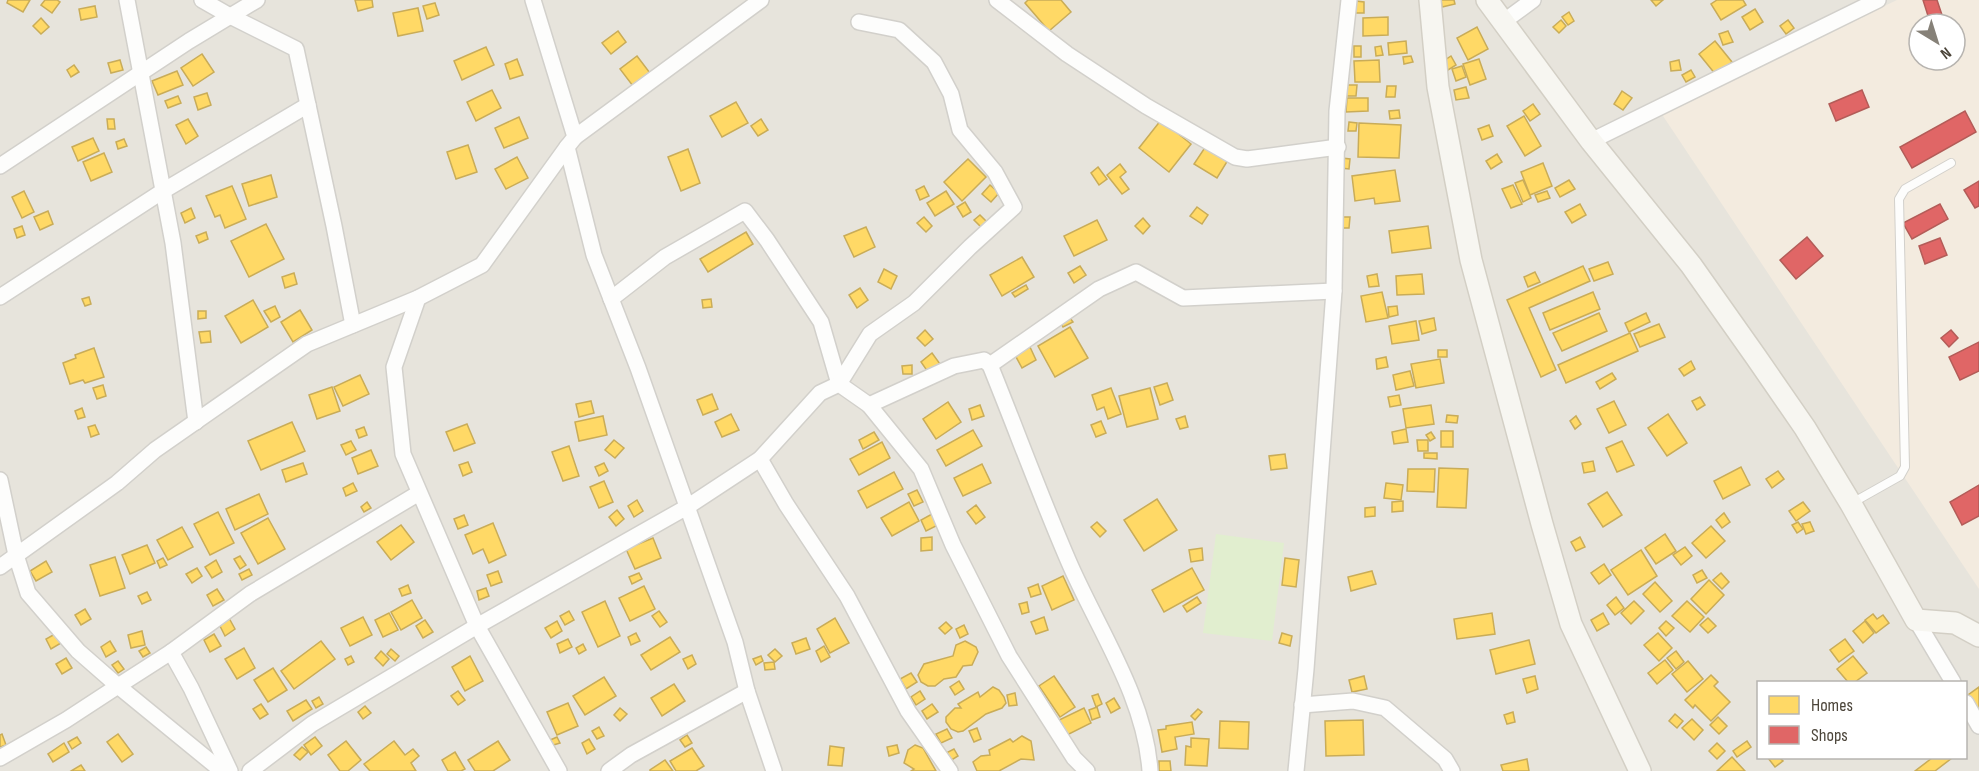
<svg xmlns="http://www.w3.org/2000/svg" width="1979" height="771" viewBox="0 0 1979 771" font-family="'Sofia Sans Condensed',sans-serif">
<rect width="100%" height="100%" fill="#f4f2ee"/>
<path fill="#e7e4dc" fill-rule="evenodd" d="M0,0h1979v771h-1979zM1919,24h36v36h-36zM1758,682h208v76h-208z"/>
<path fill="#f3ebdf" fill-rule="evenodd" d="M1897,0h82v589l-318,-476zM1919,24h36v36h-36z"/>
<polygon fill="#e1eecf" points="1216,534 1284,543 1272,641 1203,633"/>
<g fill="#ffd966" stroke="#c9ac58" stroke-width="1.5">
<polygon points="8,0 30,0 23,12 7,3"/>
<polygon points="45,0 57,0 60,2 52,13 41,5"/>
<polygon points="355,0 372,0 373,7 358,11"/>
<polygon points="1028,0 1061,0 1071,12 1049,31 1025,3"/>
<polygon points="1441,0 1454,0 1455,4 1442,7"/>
<polygon points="1651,0 1663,0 1656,6"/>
<polygon points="1717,0 1743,0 1746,5 1721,20 1711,4"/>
<polygon points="1356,1 1364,2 1364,13 1355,13"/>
<polygon points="435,3 439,15 427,19 423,6"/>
<polygon points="95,6 97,17 81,20 79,9"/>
<polygon points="418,8 423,31 398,36 393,13"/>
<polygon points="1755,9 1763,22 1750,30 1742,17"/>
<polygon points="1569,12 1574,21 1568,25 1562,17"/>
<polygon points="1388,17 1388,35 1363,36 1363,18"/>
<polygon points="41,18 49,27 41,34 33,26"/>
<polygon points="1561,20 1566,26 1559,33 1553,27"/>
<polygon points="1788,20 1794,28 1786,34 1780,26"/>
<polygon points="1477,27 1488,49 1468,60 1457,38"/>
<polygon points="618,31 626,42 611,54 602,43"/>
<polygon points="1728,31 1733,42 1723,45 1719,34"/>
<polygon points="1406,41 1407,53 1389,55 1388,43"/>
<polygon points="1715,41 1732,62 1716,75 1699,54"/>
<rect x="1354" y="46" width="7" height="11"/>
<polygon points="1381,46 1383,55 1376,56 1375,47"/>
<polygon points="486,47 494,65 462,80 454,61"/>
<polygon points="202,54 214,72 193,86 181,68"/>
<polygon points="637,56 653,77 636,90 620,69"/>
<polygon points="1411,56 1413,62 1404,64 1403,57"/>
<polygon points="1451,56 1456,65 1448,70 1442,62"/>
<polygon points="517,59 523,75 510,79 505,64"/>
<polygon points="1479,59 1486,79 1470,85 1463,64"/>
<polygon points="120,60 123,70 111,73 108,63"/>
<polygon points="1379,60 1380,82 1355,82 1354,61"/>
<polygon points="1679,60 1681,70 1671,71 1670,62"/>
<polygon points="74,65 79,72 71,77 67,70"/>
<polygon points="1462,66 1466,77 1456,81 1452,69"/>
<polygon points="1691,70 1695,77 1686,82 1682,75"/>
<polygon points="177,71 183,85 158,95 152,81"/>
<polygon points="1346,85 1357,85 1356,96 1346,96"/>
<polygon points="1387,86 1396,86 1395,97 1386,97"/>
<polygon points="1466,87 1469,98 1456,100 1454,90"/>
<polygon points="492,90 501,108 476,121 467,102"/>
<polygon points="1622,91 1632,98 1623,110 1614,104"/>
<polygon points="207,93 211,105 198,110 194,97"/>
<polygon points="178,96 181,103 168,108 165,101"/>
<polygon points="1347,98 1368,98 1368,111 1346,112"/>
<polygon points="736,102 748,123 722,137 710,116"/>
<polygon points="1533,104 1540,114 1530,121 1523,111"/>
<polygon points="1399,110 1400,118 1390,119 1389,111"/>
<polygon points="1524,116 1541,146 1525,156 1507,126"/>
<polygon points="519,117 528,138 504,148 495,128"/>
<polygon points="107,119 114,119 115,129 108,129"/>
<polygon points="188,119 198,136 186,144 176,125"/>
<polygon points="761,119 768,130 758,136 751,126"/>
<polygon points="1161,120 1191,144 1169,172 1139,148"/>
<polygon points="1349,122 1357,123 1356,131 1348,131"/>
<polygon points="1359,123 1401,125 1399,158 1358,157"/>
<polygon points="1489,125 1493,136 1482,140 1478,129"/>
<polygon points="93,138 99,151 78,161 72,147"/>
<polygon points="124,139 127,146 118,149 116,142"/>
<polygon points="468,145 477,172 456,179 447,152"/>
<polygon points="1206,146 1228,160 1217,178 1194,164"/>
<polygon points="688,149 700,183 681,191 668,157"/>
<polygon points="104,153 112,172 91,181 83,162"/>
<polygon points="1497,154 1502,162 1491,169 1486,161"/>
<polygon points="517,157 528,178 506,189 495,169"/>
<polygon points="1342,158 1350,159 1349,169 1341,168"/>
<polygon points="968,159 986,177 962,201 944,182"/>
<polygon points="1543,163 1552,186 1530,195 1521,172"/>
<polygon points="1120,164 1126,172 1120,177 1129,189 1122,194 1107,175"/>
<polygon points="1098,167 1107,179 1099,185 1091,173"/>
<polygon points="1395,170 1400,201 1375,204 1374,198 1355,201 1352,176"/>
<polygon points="271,175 277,197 249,206 242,184"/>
<polygon points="1523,180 1531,198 1523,202 1515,183"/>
<polygon points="1569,180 1575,189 1560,197 1555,188"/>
<polygon points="990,185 999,193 991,202 982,194"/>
<polygon points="1513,185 1522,204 1511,208 1502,189"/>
<polygon points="232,186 246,219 225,228 220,215 215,217 206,196"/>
<polygon points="924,186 929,196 920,200 916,190"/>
<polygon points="24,191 34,212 22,218 12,197"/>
<polygon points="946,191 954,204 935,216 927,203"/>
<polygon points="1547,191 1550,198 1538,202 1535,195"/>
<polygon points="965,202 971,212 963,217 957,207"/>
<polygon points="1580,204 1586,215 1572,223 1565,212"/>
<polygon points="1197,207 1208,215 1202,224 1190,216"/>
<polygon points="191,208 195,218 185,223 181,213"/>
<polygon points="48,211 53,224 40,230 34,217"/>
<polygon points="980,215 987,222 981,227 974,220"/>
<polygon points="924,217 932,226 926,232 917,223"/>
<polygon points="1341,217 1350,217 1349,228 1340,228"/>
<polygon points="1143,218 1150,226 1143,234 1135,226"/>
<polygon points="1097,220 1107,240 1074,256 1064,236"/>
<polygon points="266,224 284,259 249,277 231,241"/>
<polygon points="22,226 25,235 17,238 14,229"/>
<polygon points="1428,226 1431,248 1392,253 1389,231"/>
<polygon points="866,227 875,247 854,257 844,236"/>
<polygon points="206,232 208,239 199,243 196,236"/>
<polygon points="746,232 753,244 708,272 700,259"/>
<polygon points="1022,257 1034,277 1002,296 990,275"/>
<polygon points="1608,262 1613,274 1594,281 1589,269"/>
<polygon points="1080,266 1086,275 1074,283 1068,273"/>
<polygon points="1583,266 1590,281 1529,308 1556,370 1541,377 1507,300"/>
<polygon points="884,269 897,276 891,289 878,282"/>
<polygon points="1535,272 1540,282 1528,287 1524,277"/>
<polygon points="294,273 297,284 285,288 282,277"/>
<polygon points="1377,274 1379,286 1369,287 1367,276"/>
<polygon points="1422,274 1424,294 1397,295 1396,276"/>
<polygon points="1026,285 1028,289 1015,297 1012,293"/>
<polygon points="860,288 868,300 857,308 849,295"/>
<polygon points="1382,292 1388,318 1366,322 1361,296"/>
<polygon points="1593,292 1600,309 1550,330 1543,313"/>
<polygon points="89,297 91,304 85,306 82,299"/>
<polygon points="711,299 712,307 703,308 702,300"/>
<polygon points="253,300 268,327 241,343 225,316"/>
<polygon points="275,306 280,317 271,322 264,311"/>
<polygon points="1397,306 1398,315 1389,317 1388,307"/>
<polygon points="300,310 312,330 293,342 281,322"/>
<polygon points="198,311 206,311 206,318 198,319"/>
<polygon points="1599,313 1607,331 1562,351 1553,333"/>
<polygon points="1646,313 1650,322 1629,332 1625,323"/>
<polygon points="1070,318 1073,322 1063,327 1061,323"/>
<polygon points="1434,318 1436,330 1422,334 1419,321"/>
<polygon points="1416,321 1419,340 1392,344 1389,326"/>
<polygon points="1659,324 1665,337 1640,347 1634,334"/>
<polygon points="1070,327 1088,358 1055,377 1038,346"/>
<polygon points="925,330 933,339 925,346 917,338"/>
<polygon points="210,331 211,342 201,343 199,332"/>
<polygon points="1630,333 1638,351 1566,383 1558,365"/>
<polygon points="1030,347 1036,360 1022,368 1015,355"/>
<polygon points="94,348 104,377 85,383 83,380 70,384 63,363 76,358 75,355"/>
<rect x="1438" y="350" width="9" height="7"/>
<polygon points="932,353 940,364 928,372 921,362"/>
<polygon points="1386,357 1388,367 1377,369 1376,359"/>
<polygon points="1440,359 1444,383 1416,388 1411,364"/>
<polygon points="1691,361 1695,369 1684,376 1679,369"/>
<polygon points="912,365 912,374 903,374 902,366"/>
<polygon points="1410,371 1414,386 1396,390 1393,375"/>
<polygon points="1612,373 1616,379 1600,389 1596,382"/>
<polygon points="360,375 369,394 343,406 334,387"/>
<polygon points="1167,383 1173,400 1160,405 1154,387"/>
<polygon points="103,385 106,396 97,399 93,388"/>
<polygon points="332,387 340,411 317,419 309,395"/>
<polygon points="1111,388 1121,414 1108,419 1104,407 1097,410 1092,395"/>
<polygon points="1150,388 1158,419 1127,427 1119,396"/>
<polygon points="712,394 718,409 703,415 697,400"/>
<polygon points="1399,395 1401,405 1390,407 1388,397"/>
<polygon points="1700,397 1705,405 1697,410 1692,401"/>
<polygon points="591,401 594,413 579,417 576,404"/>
<polygon points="1614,401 1626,425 1609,433 1597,409"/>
<polygon points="948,402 961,422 936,439 923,419"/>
<polygon points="980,405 984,416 972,420 969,409"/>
<polygon points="1431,405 1434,424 1406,428 1403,409"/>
<polygon points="82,408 85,417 78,419 75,411"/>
<polygon points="731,414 739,430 722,437 715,422"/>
<polygon points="1668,414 1687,443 1667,456 1648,428"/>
<polygon points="1447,415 1458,416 1457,423 1446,422"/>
<polygon points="603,416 607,435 579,441 575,422"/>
<polygon points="1185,416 1188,427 1180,429 1176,419"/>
<polygon points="1576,416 1581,424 1575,429 1570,421"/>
<polygon points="1101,421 1106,433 1096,437 1091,425"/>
<polygon points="292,422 305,451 261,470 248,441"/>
<polygon points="467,424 475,443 454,451 446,432"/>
<polygon points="95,425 99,434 91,437 88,427"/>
<polygon points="364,427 367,435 359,438 356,430"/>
<polygon points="1406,429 1408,442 1394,444 1392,432"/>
<polygon points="973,430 982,446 946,466 937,450"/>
<rect x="1441" y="431" width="12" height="16"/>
<polygon points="874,432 879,440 863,449 859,440"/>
<polygon points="1431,432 1435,438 1430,441 1426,435"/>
<polygon points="614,440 624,448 615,458 605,450"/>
<polygon points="1417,440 1428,440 1428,451 1418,451"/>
<polygon points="351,441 356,450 346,455 341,445"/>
<polygon points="1622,441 1634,465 1617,472 1606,448"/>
<polygon points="882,442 890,458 859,475 850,459"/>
<polygon points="569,446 579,476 563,481 552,452"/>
<polygon points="371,450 378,466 358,474 352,458"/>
<polygon points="1424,453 1437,453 1437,459 1424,458"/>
<polygon points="1285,454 1287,468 1271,470 1269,456"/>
<polygon points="1593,461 1595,471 1584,473 1582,463"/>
<polygon points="468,462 472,472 463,476 459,465"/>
<polygon points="303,463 307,474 286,482 282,470"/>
<polygon points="604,463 608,471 599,476 595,467"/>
<polygon points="982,464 991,483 963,496 954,478"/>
<polygon points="1741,467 1750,485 1723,499 1714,481"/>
<polygon points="1439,468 1468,469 1466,508 1437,507"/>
<polygon points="1408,469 1435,469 1434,492 1407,491"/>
<polygon points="1778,471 1784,479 1772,488 1766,479"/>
<polygon points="894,472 903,489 867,508 858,491"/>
<polygon points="604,481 613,502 599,508 590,487"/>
<polygon points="353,483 357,491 346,496 343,488"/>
<polygon points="1386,483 1403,485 1401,500 1384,498"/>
<polygon points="917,490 923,502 914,506 908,494"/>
<polygon points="1607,492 1622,515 1603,527 1588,504"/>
<polygon points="259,494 268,514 235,530 226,509"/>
<polygon points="1157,499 1177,530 1144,551 1124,520"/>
<polygon points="637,500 643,511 634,517 628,506"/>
<polygon points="1403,501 1403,511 1392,512 1392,502"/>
<polygon points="367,502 371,508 364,512 361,507"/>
<polygon points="909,502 919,521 892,536 881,518"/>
<polygon points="1803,502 1810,511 1796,521 1789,511"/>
<polygon points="976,505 985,517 976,524 967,512"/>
<polygon points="1375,507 1375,516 1365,517 1365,508"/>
<polygon points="617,510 624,519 616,526 609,517"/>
<polygon points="218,512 234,543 210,555 194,524"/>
<polygon points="1724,513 1730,522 1722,528 1716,520"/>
<polygon points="932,514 938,525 926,531 921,520"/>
<polygon points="464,515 468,525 458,529 454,519"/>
<polygon points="268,518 285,549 258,564 241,533"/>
<polygon points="1097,522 1106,531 1100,537 1091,527"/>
<polygon points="1798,522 1803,529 1797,533 1792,525"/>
<polygon points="1810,522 1814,531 1806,534 1802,524"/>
<polygon points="493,523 506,555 489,563 483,549 473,554 465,535"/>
<polygon points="401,525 414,542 391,560 377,542"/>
<polygon points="1711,526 1725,541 1706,558 1692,543"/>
<polygon points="182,527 193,547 168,560 157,540"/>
<polygon points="1665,534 1676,551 1656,564 1645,548"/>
<polygon points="932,537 932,550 921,551 921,538"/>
<polygon points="1580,537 1585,547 1576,551 1571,542"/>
<polygon points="653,538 661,558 635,569 626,549"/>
<polygon points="147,545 155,563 130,574 122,555"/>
<polygon points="1685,547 1692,556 1681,565 1673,555"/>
<polygon points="1202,548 1203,560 1191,562 1189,550"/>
<polygon points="1641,550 1657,576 1628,595 1611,570"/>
<polygon points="240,556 246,565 240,569 234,559"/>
<polygon points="115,557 125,588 100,596 90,565"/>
<polygon points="163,558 167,565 160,568 157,561"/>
<polygon points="1285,558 1299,560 1296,587 1282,585"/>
<polygon points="216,560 222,572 212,578 205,567"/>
<polygon points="46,561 52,572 36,581 30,571"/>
<polygon points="1604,564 1611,575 1599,584 1591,573"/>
<polygon points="197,568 202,576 192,583 186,574"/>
<polygon points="1192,568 1204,590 1164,612 1152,590"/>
<polygon points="249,569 252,575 242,580 239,574"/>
<polygon points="1702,570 1707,578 1697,583 1693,575"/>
<polygon points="498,571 502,582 491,586 487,575"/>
<polygon points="1372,571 1376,584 1351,591 1348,577"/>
<polygon points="639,573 642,579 632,584 629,577"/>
<polygon points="1721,573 1729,582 1722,589 1713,580"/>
<polygon points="1063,576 1074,600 1052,610 1042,586"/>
<polygon points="1709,580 1724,595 1706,614 1691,599"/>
<polygon points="1655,582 1672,601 1660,612 1643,594"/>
<polygon points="1038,584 1041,594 1031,597 1028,588"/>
<polygon points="408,585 411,593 402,596 399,589"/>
<polygon points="644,586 655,609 630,621 619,598"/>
<polygon points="486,588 489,596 479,600 477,591"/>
<polygon points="217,589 224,600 213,606 207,595"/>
<polygon points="147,592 151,600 142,604 138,596"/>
<polygon points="1197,597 1201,603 1187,612 1183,606"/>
<polygon points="1616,597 1624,608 1615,615 1607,605"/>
<polygon points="412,600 422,618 401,630 391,612"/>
<polygon points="605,601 620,636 598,647 582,612"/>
<polygon points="1634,601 1644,611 1631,624 1621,613"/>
<polygon points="1687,601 1704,617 1690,632 1672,616"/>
<polygon points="1027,602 1029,612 1022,614 1019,604"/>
<polygon points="85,609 91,619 81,625 75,615"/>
<polygon points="569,611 574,620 565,625 560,616"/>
<polygon points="659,611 667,622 660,627 652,616"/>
<polygon points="389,613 398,630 383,637 375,620"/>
<polygon points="1492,613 1495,634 1457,639 1454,619"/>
<polygon points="1603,613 1609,624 1597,631 1591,620"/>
<polygon points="1873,614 1877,619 1883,615 1889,623 1876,633 1865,620"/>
<polygon points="363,617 372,635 350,646 341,628"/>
<polygon points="1044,617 1048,630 1036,634 1031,622"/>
<polygon points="229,618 235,629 225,636 219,624"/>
<polygon points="835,618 849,643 830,653 817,629"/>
<polygon points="1708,618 1716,626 1708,633 1700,625"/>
<polygon points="425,620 433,632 423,638 416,626"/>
<polygon points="557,621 562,631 551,638 545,628"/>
<polygon points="1666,621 1674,628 1666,636 1659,628"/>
<polygon points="1865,621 1874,633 1863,643 1853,631"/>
<polygon points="946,622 952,628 945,634 939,628"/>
<polygon points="964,625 968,634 960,638 956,629"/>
<polygon points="142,631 145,645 131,648 128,635"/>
<polygon points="636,633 640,641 631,645 628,637"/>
<polygon points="1282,633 1292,636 1290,646 1279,643"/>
<polygon points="1658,633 1672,648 1659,661 1644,645"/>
<polygon points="55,634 61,643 51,649 46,639"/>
<polygon points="214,634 221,646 210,652 204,640"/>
<polygon points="670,637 680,652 651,670 641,655"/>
<polygon points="806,638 810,649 796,654 792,643"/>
<polygon points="568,639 572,647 560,653 557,644"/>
<polygon points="1845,639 1854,651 1839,662 1830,650"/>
<polygon points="1529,640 1535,664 1496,674 1490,650"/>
<polygon points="110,641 116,651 106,657 101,647"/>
<polygon points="321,641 335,659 294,689 281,671"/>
<polygon points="965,641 976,647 978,652 972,665 963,666 956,677 944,679 935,686 928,686 921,682 918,675 924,664 953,656 956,645"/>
<polygon points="583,644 586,650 579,654 576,648"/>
<polygon points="824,646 830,657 821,662 816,651"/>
<polygon points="146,647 150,653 143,657 139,651"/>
<polygon points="244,648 255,668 237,679 225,659"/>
<polygon points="391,649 399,656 395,661 387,654"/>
<polygon points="775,649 782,656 775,662 768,655"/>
<polygon points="381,651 389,659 383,666 375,658"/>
<polygon points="1676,651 1684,662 1676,669 1667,658"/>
<polygon points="692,655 696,664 688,669 683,659"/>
<polygon points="351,656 354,662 348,665 345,659"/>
<polygon points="470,656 483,681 465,691 452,667"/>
<polygon points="761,656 763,661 756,665 753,659"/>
<polygon points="1853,656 1867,673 1855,682 1848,682 1837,669"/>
<polygon points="66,658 72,668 62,674 56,664"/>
<polygon points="1665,660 1673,670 1657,684 1648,673"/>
<polygon points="118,661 124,669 118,673 112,665"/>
<polygon points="1688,661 1703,679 1687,692 1672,674"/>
<polygon points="774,662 775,669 765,670 764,663"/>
<polygon points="273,668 287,690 268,702 254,680"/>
<polygon points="911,673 917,682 906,689 900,679"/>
<polygon points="1711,675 1718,682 1714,686 1730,702 1711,721 1695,705 1693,708 1685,700"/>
<polygon points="1054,676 1075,707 1060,717 1039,686"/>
<polygon points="1364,676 1367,689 1352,692 1349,680"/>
<polygon points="1535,676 1538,689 1527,693 1523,679"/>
<polygon points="604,677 616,696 585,715 573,696"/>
<polygon points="959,681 964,689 955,695 950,687"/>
<polygon points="674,684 685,701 662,716 651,698"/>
<polygon points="993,687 999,690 1004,697 1006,703 1002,708 986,714 963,731 958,732 951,729 946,722 946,717 955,708 961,708 958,704 978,692 980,697"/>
<polygon points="1979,687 1979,711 1968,695"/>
<polygon points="458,691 465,700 458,705 451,696"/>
<polygon points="920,691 925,699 916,705 911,697"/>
<polygon points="1015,693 1017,705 1009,706 1007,695"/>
<polygon points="1098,694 1102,704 1096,707 1092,696"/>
<polygon points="319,697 323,704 316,708 312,701"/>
<polygon points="1114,698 1120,708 1111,713 1106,703"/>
<polygon points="306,700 312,709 293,721 287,711"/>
<polygon points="568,703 578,726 557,735 547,712"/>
<polygon points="261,704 268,714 260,719 253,709"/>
<polygon points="932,704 938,712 927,719 922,711"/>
<polygon points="365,706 371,713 363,719 358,712"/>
<polygon points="1097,707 1100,717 1092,720 1089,710"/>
<polygon points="620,708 627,714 620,721 614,715"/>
<polygon points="1084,708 1091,723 1065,736 1057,721"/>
<polygon points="1198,709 1202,712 1195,720 1191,716"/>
<polygon points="1513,712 1515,722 1507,724 1504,715"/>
<polygon points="1675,714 1683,721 1677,728 1669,721"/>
<polygon points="1718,717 1727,726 1719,734 1710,725"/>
<polygon points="1692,719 1703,730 1694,740 1682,728"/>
<polygon points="1363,720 1364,755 1326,756 1325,721"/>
<polygon points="1220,721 1249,722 1248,749 1219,748"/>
<polygon points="1192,722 1194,734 1175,737 1177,749 1162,752 1158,730 1166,729 1166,726"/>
<polygon points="599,727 604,736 597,739 592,731"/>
<polygon points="977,728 981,739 974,742 969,731"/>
<polygon points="947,729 952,738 941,743 936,734"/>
<polygon points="2,734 6,745 0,747 0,735"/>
<polygon points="118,734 133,754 122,762 107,742"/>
<polygon points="687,735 692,743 685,747 680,740"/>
<polygon points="1022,736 1031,741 1034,760 1021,759 999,771 977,771 973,762 981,756 990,755 989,750 1010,739 1013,742"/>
<polygon points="77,737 81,743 72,749 68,742"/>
<polygon points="315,737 322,746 311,755 304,745"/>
<polygon points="557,737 560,743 550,746 548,741"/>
<polygon points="1191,738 1209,739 1207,766 1185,765 1186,746 1191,747"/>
<polygon points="589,739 595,749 587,754 582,743"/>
<polygon points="346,741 361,760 348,771 340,771 328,755"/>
<polygon points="394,741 405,755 413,749 419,756 411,763 416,771 370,771 364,764"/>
<polygon points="498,741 510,760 493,771 475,771 468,760"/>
<polygon points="1747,741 1751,747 1737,757 1733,751"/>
<polygon points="64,743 69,752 53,762 48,754"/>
<polygon points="1717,743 1725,751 1717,759 1709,751"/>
<polygon points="897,745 899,753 889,756 887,747"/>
<polygon points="915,745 923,748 936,771 911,771 914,769 904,763 908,750"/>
<polygon points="830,746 844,748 842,766 828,765"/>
<polygon points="302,747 308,752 300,760 294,755"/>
<polygon points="692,748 704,766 696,771 676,771 670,761"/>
<polygon points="954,749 958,756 950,761 946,753"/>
<polygon points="455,752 465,769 461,771 448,771 442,760"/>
<polygon points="1732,757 1745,771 1717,771"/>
<polygon points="1768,758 1780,758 1783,761 1775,767"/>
<polygon points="1932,758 1952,758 1935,771 1915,771"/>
<polygon points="1527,759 1529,771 1503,771 1501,765"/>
<polygon points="665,760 673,771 650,771 650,770"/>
<polygon points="1159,761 1170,761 1171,771 1159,771"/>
<polygon points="81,765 85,771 71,771"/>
</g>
<g fill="#e06666" stroke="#b35c58" stroke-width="1.5">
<polygon points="1923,0 1937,0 1943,18 1930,22"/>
<polygon points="1862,90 1869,107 1836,121 1829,104"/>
<polygon points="1965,111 1976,132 1912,168 1900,147"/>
<polygon points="1979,181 1979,206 1975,208 1964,190"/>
<polygon points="1940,204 1948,219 1912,239 1903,223"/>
<polygon points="1807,237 1823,256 1796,279 1780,260"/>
<polygon points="1940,238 1947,255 1925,264 1919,246"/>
<polygon points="1951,330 1958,338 1949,347 1941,338"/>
<polygon points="1979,342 1979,371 1960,380 1949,357"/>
<polygon points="1979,485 1979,516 1962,525 1950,502"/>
</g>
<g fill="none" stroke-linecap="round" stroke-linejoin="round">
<defs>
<polyline id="lane" points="1852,503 1900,476 1905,467 1899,199 1905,189 1951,163"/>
<g id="street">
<polyline points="127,0 173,243 196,422"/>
<polyline points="202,0 230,16 296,49 334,226 353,325"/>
<polyline points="533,0 575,137 567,147 594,255 638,368 735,642 747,691 774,771"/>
<polyline points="997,0 1067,54 1146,106 1235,157 1247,159 1338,147"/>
<polyline points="1503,22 1533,0"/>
<polyline points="575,137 761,0"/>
<polyline points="1591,141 1878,0"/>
<polyline points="0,166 189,41 257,0"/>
<polyline points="0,297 163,191 308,105"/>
<polyline points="418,298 394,367 403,454 477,626 559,771"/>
<polyline points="611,299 665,257 745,211 767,240 821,322 839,384 870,334 914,303 970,247 1014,207 995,172 960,130 951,94 934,62 899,30 859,22"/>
<polyline points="990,365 1099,289 1136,272 1183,298 1334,291"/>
<polyline points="869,405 921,469 953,545 1009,656 1074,758 1087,771"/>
<polyline points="760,459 786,504 847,596 908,711 950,771"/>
<polyline points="0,480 16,555 28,593 78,651 118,686 171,652"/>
<polyline points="0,567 117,483 155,450 307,344 418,298 482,265 567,147"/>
<polyline points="1916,620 1953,682"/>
<polyline points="1966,703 1979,726"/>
<polyline points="1302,705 1353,701 1385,708 1445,759 1452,771"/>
<polyline points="0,758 66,720 118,686 222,771"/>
<polyline points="230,771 191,688 171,652 250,594 419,493"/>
<path d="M250,771l62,-47 165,-98 210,-119 73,-48 60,-66 19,-9 30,21 85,-39 30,-6 6,5c26,64 50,130 78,195 29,68 77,136 82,211"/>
<polyline points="609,771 631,755 747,691"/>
<polyline points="1296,771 1306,669 1334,291 1337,111 1349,0"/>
</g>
<g id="secondary">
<polyline points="1430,0 1438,87 1471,260 1542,524 1571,624 1640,771"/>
<polyline points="1487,0 1591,141 1691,265 1756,357 1805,428 1851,504 1916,620 1955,623 1979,636"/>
</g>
</defs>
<use href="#lane" stroke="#d2d0cb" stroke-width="10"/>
<use href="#street" stroke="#d2d0cb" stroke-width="18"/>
<use href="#secondary" stroke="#d3cfc5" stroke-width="24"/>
<use href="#lane" stroke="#fdfdfc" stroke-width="8"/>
<use href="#street" stroke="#fdfdfc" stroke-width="15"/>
<use href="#secondary" stroke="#f7f6f1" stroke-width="21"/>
</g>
<rect x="1757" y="681" width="210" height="78" fill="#ffffff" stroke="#b7b4b0" stroke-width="1.5"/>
<rect x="1769" y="696" width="30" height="18" fill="#ffd966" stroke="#b7b4b0" stroke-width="1.5"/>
<text x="1811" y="711" font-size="18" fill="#4b4439">Homes</text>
<rect x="1769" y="726" width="30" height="18" fill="#e06666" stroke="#b7b4b0" stroke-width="1.5"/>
<text x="1811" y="741" font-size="18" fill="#4b4439">Shops</text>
<g transform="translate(1937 42) rotate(142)"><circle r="28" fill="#ffffff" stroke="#b7b4b0" stroke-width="1.5"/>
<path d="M0-4.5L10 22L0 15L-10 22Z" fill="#868178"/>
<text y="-9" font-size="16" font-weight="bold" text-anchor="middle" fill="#4b4439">N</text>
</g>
</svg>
